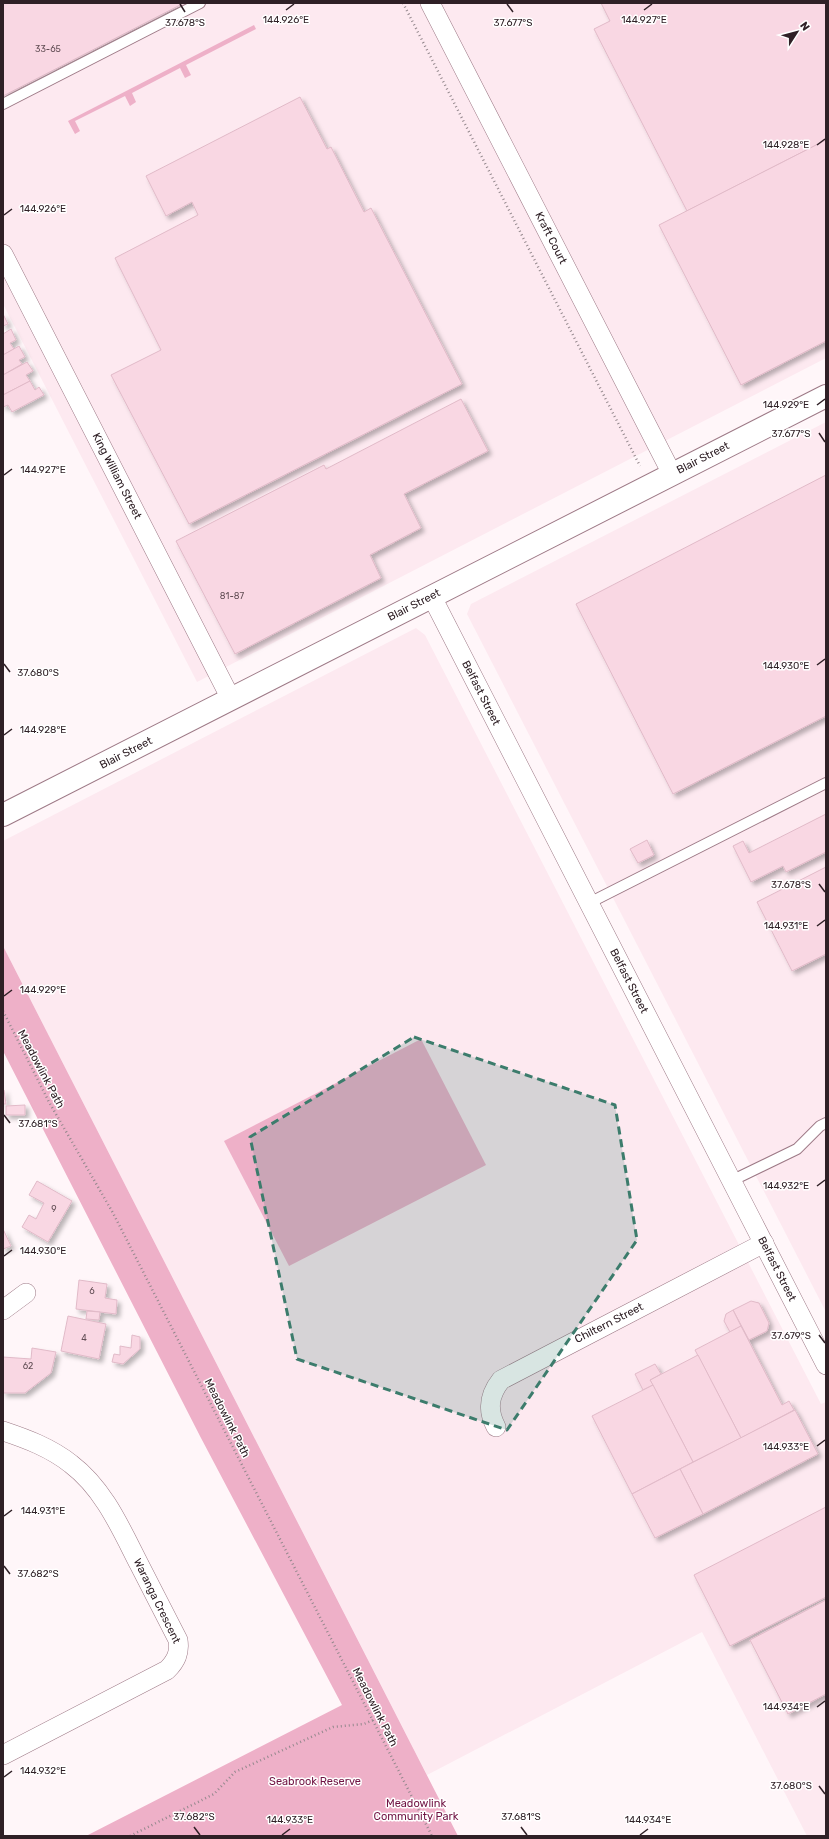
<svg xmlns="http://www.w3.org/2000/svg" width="829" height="1839" viewBox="0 0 829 1839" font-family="Rubik,sans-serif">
<defs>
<filter id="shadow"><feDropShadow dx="3.5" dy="3.5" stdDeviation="2" flood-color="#0004"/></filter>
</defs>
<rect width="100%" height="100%" fill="#fff6f9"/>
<g fill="#fde9f0">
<polygon points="3,3 826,3 826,358 197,682 3,304"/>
<polygon points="826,422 826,1312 467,614 471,604"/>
<polygon points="416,628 425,635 821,1404 826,1402 826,1836 807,1836 702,1632 427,1775 3,946 3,841"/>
</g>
<g fill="#eeb0c8">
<polygon points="254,25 256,29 186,65 191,75 185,78 180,68 132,93 136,102 130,106 125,96 75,121 80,131 75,134 68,121"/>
<polygon points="3,946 458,1836 86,1836 342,1705 201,1438 3,1051"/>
<polygon points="421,1039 486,1165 289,1266 224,1141"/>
</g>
<g fill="#f9d7e3" stroke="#e1bac8" filter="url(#shadow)">
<polygon points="3,3 184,3 3,96"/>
<polygon points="601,3 826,3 826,140 687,211 594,29 610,21"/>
<polygon points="300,97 327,149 331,147 364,212 371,208 462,384 189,524 111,375 161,350 115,258 198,215 192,202 166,216 146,176"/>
<polygon points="826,140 826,341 741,385 659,225"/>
<polygon points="3,314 8,324 3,326"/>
<polygon points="11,329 16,340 10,343 14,349 3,355 3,334"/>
<polygon points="19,346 25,357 19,360 22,364 3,375 3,355"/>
<polygon points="27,362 33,371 26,375 30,381 3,395 3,375"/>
<polygon points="30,381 35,390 39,387 44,395 12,412 8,405 3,407 3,395"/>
<polygon points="461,399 488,451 404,494 421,528 370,555 381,578 235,654 176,541 324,465 326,469"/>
<polygon points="826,475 826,716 673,794 576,604"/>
<polygon points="826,814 826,852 786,872 783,866 751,882 733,846 743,841 749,853"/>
<polygon points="647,840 654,855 638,863 630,849"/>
<polygon points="826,867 826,954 792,971 757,902"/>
<polygon points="3,1090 4,1090 6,1104 3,1104"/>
<polygon points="25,1105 25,1115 6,1115 6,1106"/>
<polygon points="37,1181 72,1201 48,1242 22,1227 29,1215 36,1219 44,1203 29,1195"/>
<polygon points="3,1229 11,1246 3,1249"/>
<polygon points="79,1280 107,1284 105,1298 117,1300 116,1314 76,1309"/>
<polygon points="751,1301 759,1303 769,1323 767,1331 749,1340 733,1310"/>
<polygon points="733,1310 741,1326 730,1332 724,1321 726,1314"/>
<polygon points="87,1311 100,1312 99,1320 86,1319"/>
<polygon points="68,1316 106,1324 99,1359 61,1351"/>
<polygon points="741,1326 782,1405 789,1401 794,1410 741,1438 695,1350"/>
<polygon points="132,1335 140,1337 140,1349 123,1364 112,1362 114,1354 120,1355 120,1346 131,1348"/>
<polygon points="32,1348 56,1352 51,1373 25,1393 3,1393 3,1357 31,1359"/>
<polygon points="698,1355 741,1438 693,1462 650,1380"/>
<polygon points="655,1364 661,1374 650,1380 653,1385 643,1390 635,1374"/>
<polygon points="653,1385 693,1462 632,1494 592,1416"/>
<polygon points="795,1410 818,1454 703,1514 680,1469"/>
<polygon points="680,1469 703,1514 655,1538 632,1494"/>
<polygon points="826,1507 826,1597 730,1646 694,1575"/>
<polygon points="826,1600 826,1694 788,1714 750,1640"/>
</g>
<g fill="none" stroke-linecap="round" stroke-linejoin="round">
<defs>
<g id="service">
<polyline points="3,104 200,3"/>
<polyline points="589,903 826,783"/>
<polyline points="731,1181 797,1149 820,1126 826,1123"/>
</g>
<g id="minor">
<polyline points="430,3 672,474"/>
<polyline points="3,254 231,699"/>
<polyline points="432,597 826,1365"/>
<polyline points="3,1310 26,1293"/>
<path d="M496,1427c-9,-17 -7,-32 5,-47l263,-137"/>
<path d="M3,1431c24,8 48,17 68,33 33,25 50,65 68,100 13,25 26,51 39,76 2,13 -2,21 -11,30l-164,85"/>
</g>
<polyline id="tertiary" points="3,815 826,396"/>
</defs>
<use href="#service" stroke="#9d7986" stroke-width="12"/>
<use href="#minor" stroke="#9d7986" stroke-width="20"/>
<use href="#tertiary" stroke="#9d7986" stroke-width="24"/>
<g stroke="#94888d" stroke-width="2.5" stroke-dasharray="1 3" stroke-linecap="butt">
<polyline points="403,3 640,466"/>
<polyline points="3,1011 49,1102 113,1213 432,1836"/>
<polyline points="130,1836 214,1794 235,1772 333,1727 364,1724 373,1720"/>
</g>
<use href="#service" stroke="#fff" stroke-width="10"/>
<use href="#minor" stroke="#fff" stroke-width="19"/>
<use href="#tertiary" stroke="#fff" stroke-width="22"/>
</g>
<path fill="#3c7c6c" fill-opacity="0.2" stroke="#3c7c6c" stroke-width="3" stroke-dasharray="8 5" stroke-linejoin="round" d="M414,1037l201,68 22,135 -130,190 -210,-71 -47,-222z"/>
<path fill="none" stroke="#2f2026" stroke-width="1.5" d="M180,4l5,8M507,4l6,8M286,10l8,-6M644,10l8,-6M817,145l8,-6M4,215l8,-6M817,405l8,-6M819,433l6,9M4,475l8,-6M4,664l6,8M817,665l8,-6M4,735l8,-6M819,884l6,8M817,926l8,-6M4,996l8,-6M4,1115l6,8M817,1186l8,-6M4,1256l8,-6M819,1335l6,8M817,1446l8,-6M4,1516l8,-6M4,1566l6,8M817,1707l8,-6M4,1777l8,-6M819,1786l6,8M194,1827l6,8M521,1827l6,8M282,1835l8,-6M640,1835l8,-6"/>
<g text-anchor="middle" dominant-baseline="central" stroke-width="3" stroke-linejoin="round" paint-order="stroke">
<g font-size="9" fill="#624e55">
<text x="48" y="49">33-65</text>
<text x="232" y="596">81-87</text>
<text x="54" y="1209">9</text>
<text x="92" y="1291">6</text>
<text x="84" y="1338">4</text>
<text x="28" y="1366">62</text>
</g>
<g font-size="11" fill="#2f2026" stroke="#fff">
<text transform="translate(551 238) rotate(63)">Kraft Court</text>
<text transform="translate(703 458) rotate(-27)">Blair Street</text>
<text transform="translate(117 476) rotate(63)">King William Street</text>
<text transform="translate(414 605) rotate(-27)">Blair Street</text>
<text transform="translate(481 693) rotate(63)">Belfast Street</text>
<text transform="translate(126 753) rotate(-27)">Blair Street</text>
<text transform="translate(629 981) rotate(63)">Belfast Street</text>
<text transform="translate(41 1069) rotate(62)">Meadowlink Path</text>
<text transform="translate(777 1269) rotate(63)">Belfast Street</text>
<text transform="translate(609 1323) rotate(-27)">Chiltern Street</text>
<text transform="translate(227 1418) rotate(63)">Meadowlink Path</text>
<text transform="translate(157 1601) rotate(64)">Waranga Crescent</text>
<text transform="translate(375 1707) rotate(63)">Meadowlink Path</text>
</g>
<g font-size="11" fill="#701343" stroke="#fff">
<text x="315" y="1781">Seabrook Reserve</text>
<text x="416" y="1803">Meadowlink<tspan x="416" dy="13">Community Park</tspan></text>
</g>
</g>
<g font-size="10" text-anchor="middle" fill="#2f2026" stroke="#fff" stroke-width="3" stroke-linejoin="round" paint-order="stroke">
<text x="286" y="23">144.926°E</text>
<text x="644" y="23">144.927°E</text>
<text x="185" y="26">37.678°S</text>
<text x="513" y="26">37.677°S</text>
<text x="786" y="148">144.928°E</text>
<text x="43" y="212">144.926°E</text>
<text x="786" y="408">144.929°E</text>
<text x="791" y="437">37.677°S</text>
<text x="43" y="473">144.927°E</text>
<text x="786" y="669">144.930°E</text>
<text x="38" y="676">37.680°S</text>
<text x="43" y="733">144.928°E</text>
<text x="791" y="888">37.678°S</text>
<text x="786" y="929">144.931°E</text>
<text x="43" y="993">144.929°E</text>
<text x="38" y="1127">37.681°S</text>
<text x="786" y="1189">144.932°E</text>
<text x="43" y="1254">144.930°E</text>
<text x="791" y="1339">37.679°S</text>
<text x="786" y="1450">144.933°E</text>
<text x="43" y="1514">144.931°E</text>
<text x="38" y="1577">37.682°S</text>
<text x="786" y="1710">144.934°E</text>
<text x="43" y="1774">144.932°E</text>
<text x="791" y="1789">37.680°S</text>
<text x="194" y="1820">37.682°S</text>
<text x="521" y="1820">37.681°S</text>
<text x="290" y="1823">144.933°E</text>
<text x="648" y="1823">144.934°E</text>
</g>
<rect width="829" height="1839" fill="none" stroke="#2f2026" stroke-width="8"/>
<g transform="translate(797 32) rotate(54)" stroke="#ffffff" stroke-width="3" paint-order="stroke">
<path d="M0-3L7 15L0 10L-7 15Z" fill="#2f2026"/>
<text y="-6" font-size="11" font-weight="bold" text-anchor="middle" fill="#2f2026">N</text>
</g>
</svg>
